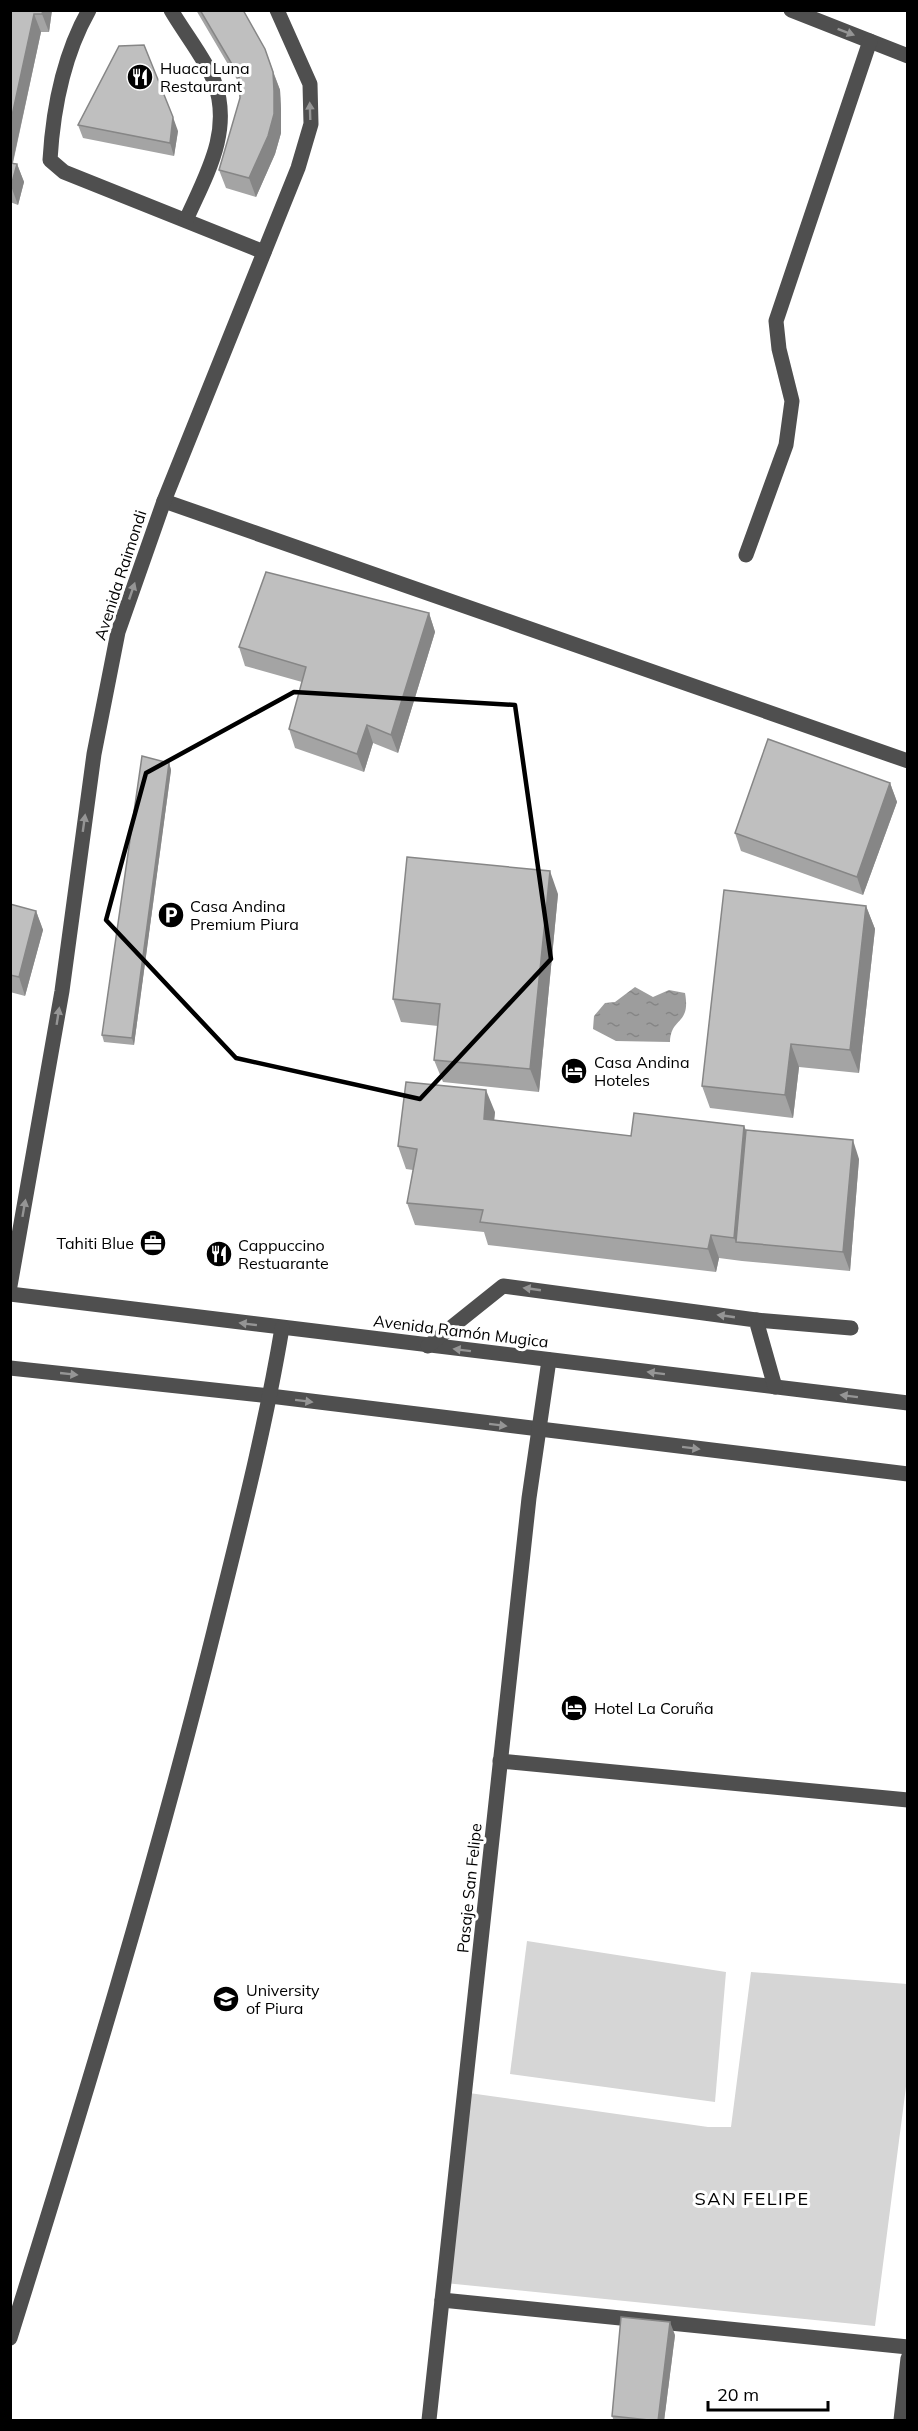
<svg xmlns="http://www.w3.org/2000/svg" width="918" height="2431" viewBox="0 0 918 2431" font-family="Mulish,sans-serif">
<defs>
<pattern id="water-ripples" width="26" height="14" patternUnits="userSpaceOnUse" patternTransform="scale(1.5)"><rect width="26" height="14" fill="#9d9d9d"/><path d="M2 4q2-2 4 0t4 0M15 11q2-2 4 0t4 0" fill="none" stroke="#858585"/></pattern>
</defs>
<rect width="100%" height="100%" fill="#fff"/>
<g fill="#d6d6d6">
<polygon points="527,1941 726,1972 715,2102 510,2074"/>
<polygon points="751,1972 907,1984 907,2079 875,2326 445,2283 462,2092 708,2127 731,2127"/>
</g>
<path fill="url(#water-ripples)" d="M635,987l18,10 16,-7 16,3c6,33 -14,23 -15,49l-54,-1 -23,-12 1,-13 11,-13 10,-1z"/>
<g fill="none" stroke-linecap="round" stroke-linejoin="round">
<g stroke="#4f4f4f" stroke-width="15">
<path d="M89,10c-26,46 -36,99 -39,150l14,12 200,80"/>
<path d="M171,10c12,21 35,50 43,71 19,50 -8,94 -28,139"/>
<polyline points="791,10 908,56"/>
<polyline points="164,501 908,761"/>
<polyline points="746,555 786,445 792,401 779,349 776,321 870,41"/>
<polyline points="10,1286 62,991 94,754 118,632 164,501 298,168 311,124 310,84 277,10"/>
<polyline points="10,1294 908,1403"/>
<polyline points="756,1320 851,1328"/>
<polyline points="428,1346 503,1286 756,1320 775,1387"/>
<polyline points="10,1368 270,1396 908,1474"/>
<polyline points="500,1761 908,1800"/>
<polyline points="442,2300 908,2347"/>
<path d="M10,2338c73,-234 145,-469 204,-707 25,-101 51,-201 68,-303"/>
<polyline points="429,2420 529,1498 549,1360"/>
<polyline points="901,2420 908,2358"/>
</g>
</g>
<g fill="#a4a4a4">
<polygon points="10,10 52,10 49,32 41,32 13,163 17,164 24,182 18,205 10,202"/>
<polygon points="196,10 243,10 265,49 280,90 281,109 281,133 275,154 256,197 226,188 219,170 240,98 239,83"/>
<polygon points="78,125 178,131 174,156 83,138"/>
<polygon points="429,613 435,632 398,753 373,743 364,772 295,748 289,729 302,682 245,666 239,647"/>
<polygon points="169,763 171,770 134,1045 104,1042 102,1035"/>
<polygon points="890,783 897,802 863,895 741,851 735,833"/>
<polygon points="558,894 539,1092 443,1082 434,1060 438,1026 401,1022 393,999"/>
<polygon points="10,904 36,911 43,930 25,996 10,992"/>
<polygon points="866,906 875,929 859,1073 799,1067 793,1118 710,1108 702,1086"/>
<polygon points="495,1112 494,1120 631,1136 744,1126 746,1130 859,1159 850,1271 742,1261 719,1258 716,1272 488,1245 484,1232 415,1225 407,1203 413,1170 406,1169 398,1146"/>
<polygon points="675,2335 664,2421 614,2421 612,2416"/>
</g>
<g fill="#868686">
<polygon points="43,10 52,10 49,32 42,14"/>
<polygon points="34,14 41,32 10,175 10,125"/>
<polygon points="273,72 280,90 281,109 281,133 275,154 256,197 249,178"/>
<polygon points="173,117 178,131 174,156 170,143"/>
<polygon points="17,164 24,182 18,205 11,186"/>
<polygon points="429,613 435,632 398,753 391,735"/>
<polygon points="367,725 373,743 364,772 357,754"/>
<polygon points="169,763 171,770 134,1045 132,1038"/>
<polygon points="890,783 897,802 863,895 857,877"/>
<polygon points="550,871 558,894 539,1092 530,1069"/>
<polygon points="866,906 875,929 859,1073 850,1050"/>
<polygon points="36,911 43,930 25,996 19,977"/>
<polygon points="791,1044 799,1067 793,1118 785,1095"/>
<polygon points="486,1090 495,1112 492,1142 484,1119"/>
<polygon points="744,1126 752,1149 736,1242 734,1238"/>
<polygon points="853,1140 859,1159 850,1271 843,1252"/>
<polygon points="711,1235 719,1258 716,1272 708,1249"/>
<polygon points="670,2322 675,2335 664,2421 658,2421"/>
</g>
<g fill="#bfbfbf" stroke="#868686" stroke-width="1.5">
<polygon points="10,10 43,10 42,14 34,14 10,125"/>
<polygon points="200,10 243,10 265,49 273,72 274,91 274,114 268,136 249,178 219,170 240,98 239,76"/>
<polygon points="144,45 173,117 170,143 78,125 119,46"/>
<polygon points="10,163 17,164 11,186 10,186"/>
<polygon points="266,572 429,613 391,735 367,725 357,754 289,729 306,667 239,647"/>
<polygon points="768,739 890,783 857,877 735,833"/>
<polygon points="142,756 169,763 132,1038 102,1035"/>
<polygon points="407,857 550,871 530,1069 434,1060 440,1004 393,999"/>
<polygon points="724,890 866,906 850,1050 791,1044 785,1095 702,1086"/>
<polygon points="10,904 36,911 19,977 10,975"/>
<polygon points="406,1082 486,1090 484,1119 631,1136 634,1113 744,1126 734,1238 711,1235 708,1249 480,1222 483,1210 407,1203 417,1149 398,1146"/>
<polygon points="746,1130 853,1140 843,1252 736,1242"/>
<polygon points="621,2317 670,2322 658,2421 612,2416"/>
</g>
<defs><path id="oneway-solid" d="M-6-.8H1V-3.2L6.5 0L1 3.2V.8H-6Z" transform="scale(1.5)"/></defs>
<g fill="#959595">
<use href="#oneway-solid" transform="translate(846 32) rotate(21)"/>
<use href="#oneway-solid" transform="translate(310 111) rotate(-92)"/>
<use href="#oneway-solid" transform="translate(132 591) rotate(-71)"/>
<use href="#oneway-solid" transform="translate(84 823) rotate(-82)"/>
<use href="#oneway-solid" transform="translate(58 1016) rotate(-81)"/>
<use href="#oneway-solid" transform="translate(24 1208) rotate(-80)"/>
<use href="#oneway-solid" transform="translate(532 1289) rotate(-172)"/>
<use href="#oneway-solid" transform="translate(726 1316) rotate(-172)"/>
<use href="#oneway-solid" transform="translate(248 1324) rotate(-173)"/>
<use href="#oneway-solid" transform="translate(462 1350) rotate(-173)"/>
<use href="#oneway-solid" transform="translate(656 1373) rotate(-173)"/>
<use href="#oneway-solid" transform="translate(69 1374) rotate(6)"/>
<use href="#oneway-solid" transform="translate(849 1396) rotate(-173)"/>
<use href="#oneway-solid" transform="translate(304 1401) rotate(7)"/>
<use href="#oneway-solid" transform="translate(498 1425) rotate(7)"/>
<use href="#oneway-solid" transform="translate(691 1448) rotate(7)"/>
</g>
<path fill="none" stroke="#000" stroke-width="4.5" stroke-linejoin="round" d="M294,692l221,13 36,254 -131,140 -184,-41 -130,-138 40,-147z"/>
<defs>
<symbol id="restaurant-disc" viewBox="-11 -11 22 22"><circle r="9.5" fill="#000" stroke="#fff"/><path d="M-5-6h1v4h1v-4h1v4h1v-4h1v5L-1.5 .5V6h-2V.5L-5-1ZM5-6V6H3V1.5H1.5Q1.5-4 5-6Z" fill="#fff"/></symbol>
<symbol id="parking-disc" viewBox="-11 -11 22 22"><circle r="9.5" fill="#000" stroke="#fff"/><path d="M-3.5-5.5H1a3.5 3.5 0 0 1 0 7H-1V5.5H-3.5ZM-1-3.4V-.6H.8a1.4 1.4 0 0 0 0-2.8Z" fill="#fff"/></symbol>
<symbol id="hotel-disc" viewBox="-11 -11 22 22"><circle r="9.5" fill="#000" stroke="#fff"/><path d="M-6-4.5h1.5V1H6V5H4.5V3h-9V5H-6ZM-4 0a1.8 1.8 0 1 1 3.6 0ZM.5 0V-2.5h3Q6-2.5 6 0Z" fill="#fff"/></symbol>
<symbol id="office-disc" viewBox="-11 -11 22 22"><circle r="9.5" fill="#000" stroke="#fff"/><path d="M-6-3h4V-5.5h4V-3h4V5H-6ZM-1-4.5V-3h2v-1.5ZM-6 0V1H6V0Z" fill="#fff"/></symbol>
<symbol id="university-disc" viewBox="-11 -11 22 22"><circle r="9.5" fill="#000" stroke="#fff"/><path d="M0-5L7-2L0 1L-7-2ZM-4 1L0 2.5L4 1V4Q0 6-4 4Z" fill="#fff"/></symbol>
</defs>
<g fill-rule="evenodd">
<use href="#restaurant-disc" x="125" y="62" width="30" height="30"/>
<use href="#parking-disc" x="156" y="900" width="30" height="30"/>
<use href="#hotel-disc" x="559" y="1056" width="30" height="30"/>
<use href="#office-disc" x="138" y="1228" width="30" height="30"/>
<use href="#restaurant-disc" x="204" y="1239" width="30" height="30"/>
<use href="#hotel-disc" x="559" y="1693" width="30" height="30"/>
<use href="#university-disc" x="211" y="1984" width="30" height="30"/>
</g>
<g text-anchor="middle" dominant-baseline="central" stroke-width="6" stroke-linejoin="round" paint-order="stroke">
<g font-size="16" fill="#000" stroke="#fff" text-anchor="start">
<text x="160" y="68">Huaca Luna<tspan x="160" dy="18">Restaurant</tspan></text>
<text x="190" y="906">Casa Andina<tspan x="190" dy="18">Premium Piura</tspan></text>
<text x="594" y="1062">Casa Andina<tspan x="594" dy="18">Hoteles</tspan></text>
<text x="134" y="1243" text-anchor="end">Tahiti Blue</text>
<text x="238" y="1245">Cappuccino<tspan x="238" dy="18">Restuarante</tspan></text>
<text x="594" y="1708">Hotel La Coruña</text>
<text x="246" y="1990">University<tspan x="246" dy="18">of Piura</tspan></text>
</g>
<g font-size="16" fill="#000" stroke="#fff">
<text transform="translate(120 575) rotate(-72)">Avenida Raimondi</text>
<text transform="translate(461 1331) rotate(7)">Avenida Ramón Mugica</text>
<text transform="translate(469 1888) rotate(-84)">Pasaje San Felipe</text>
</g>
<g font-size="18" letter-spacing="1.5" fill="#000" stroke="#fff">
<text x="752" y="2198">SAN FELIPE</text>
</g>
</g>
<rect width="918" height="2431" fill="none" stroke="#000000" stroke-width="24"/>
<path d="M708 2401v9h120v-9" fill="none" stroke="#000000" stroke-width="3"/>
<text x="717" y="2401" font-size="18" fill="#000000" stroke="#ffffff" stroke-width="4.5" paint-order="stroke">20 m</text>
</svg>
